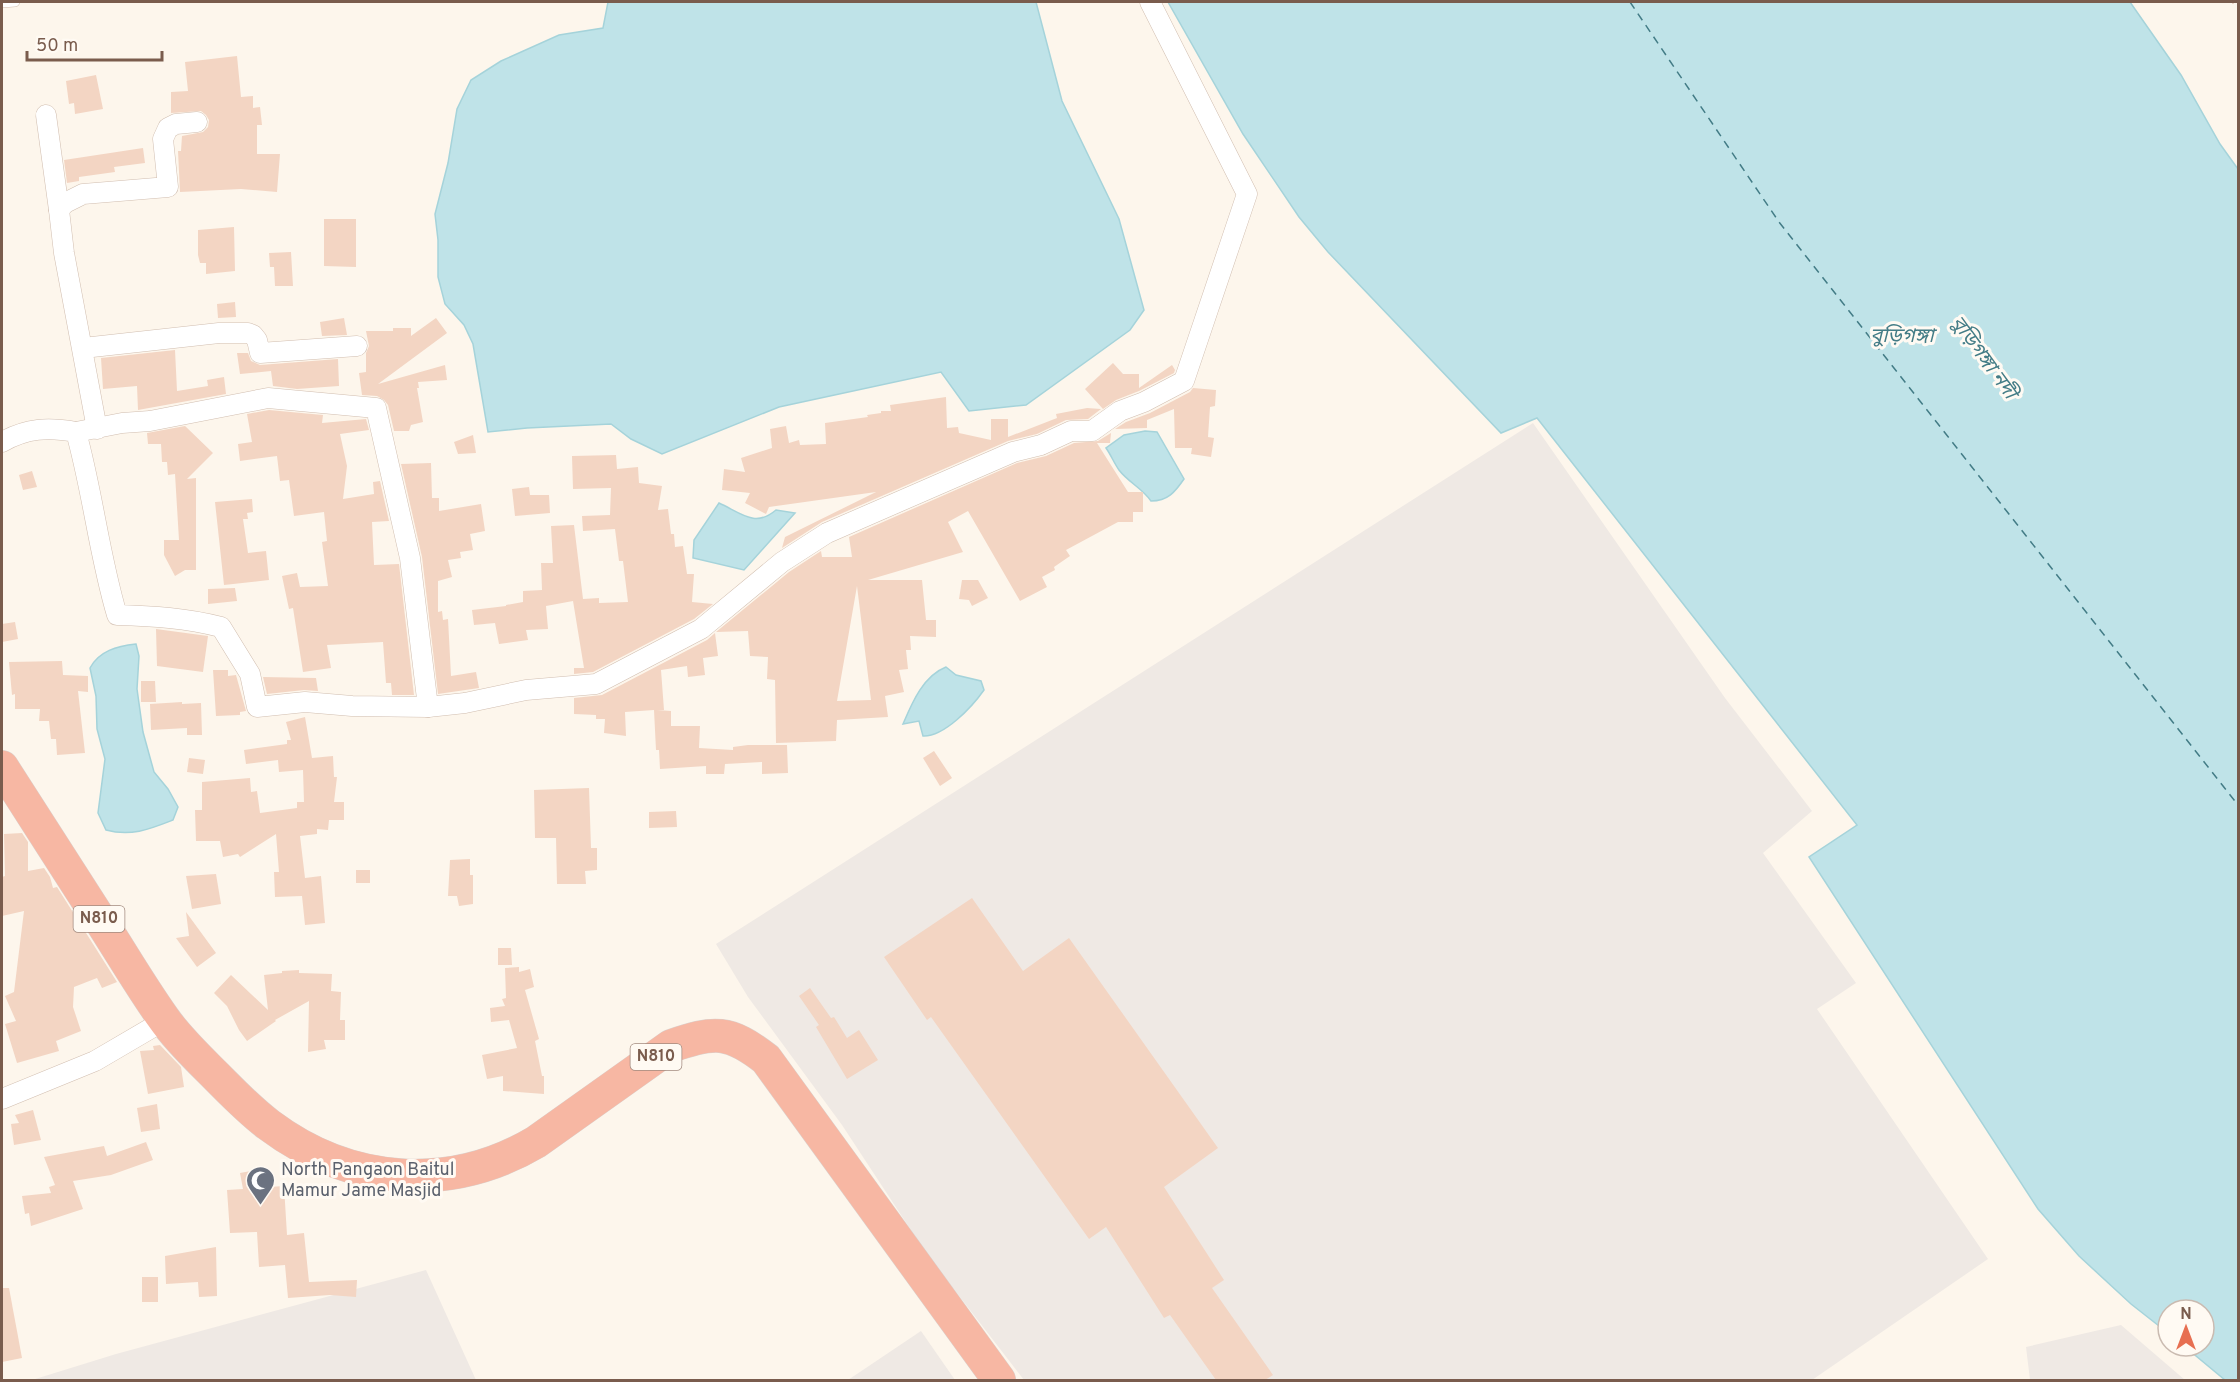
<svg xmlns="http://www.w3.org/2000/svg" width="2240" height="1382" viewBox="0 0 2240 1382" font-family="Overpass,'Noto Sans Bengali',sans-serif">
<rect width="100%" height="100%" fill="#fdf6ec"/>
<g fill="#efe9e4">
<polygon points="1533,423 1725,698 1812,811 1763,853 1856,983 1817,1009 1988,1259 1812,1380 1024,1380 926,1253 842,1125 748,997 716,944"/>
<polygon points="426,1270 476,1380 32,1380 116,1354"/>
<polygon points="2121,1325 2185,1380 2030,1380 2026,1347"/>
<polygon points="921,1331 955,1380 848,1380"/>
</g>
<g fill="#bfe3e8" stroke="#a5d3da" stroke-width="1.5">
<polygon points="608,2 1036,2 1062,101 1119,219 1144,310 1130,330 1026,405 969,411 941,372 779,407 662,454 631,439 611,424 527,428 488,432 473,344 464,325 445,304 438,277 438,240 435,214 448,163 457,109 471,80 501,61 559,35 603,28"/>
<polygon points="1168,2 2130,2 2181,75 2220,144 2238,169 2238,1380 2225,1380 2184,1346 2204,1346 2204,1310 2168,1310 2168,1333 2131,1304 2079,1256 2038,1209 1809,857 1857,825 1537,418 1501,433 1328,252 1299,217 1243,134"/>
<path d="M1145,431l12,1 27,47c-9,13 -16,22 -33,22 -9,-13 -23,-19 -32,-31 -5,-7 -8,-15 -13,-22l18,-13z"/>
<path d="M719,503c22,10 36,25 57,7l19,3 -51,57 -51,-12 1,-18z"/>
<path d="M136,644l3,12 -2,33 6,43 11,40 14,17 10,18 -5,13c-23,9 -42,17 -67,10l-8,-17 7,-54 -8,-30 -1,-33 -6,-28c9,-17 27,-22 46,-24z"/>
<path d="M946,667l10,8 25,6 3,9c-12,17 -40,47 -61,46l-4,-15 -16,3c9,-21 20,-48 43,-57z"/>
</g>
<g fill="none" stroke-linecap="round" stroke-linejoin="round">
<polyline stroke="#437c86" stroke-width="1.5" stroke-dasharray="8 6" stroke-linecap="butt" points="1630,2 1779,222 2238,805"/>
</g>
<g fill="#f3d5c3" fill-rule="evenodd">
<polygon points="237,56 241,97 253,96 253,108 260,107 262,125 257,125 257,154 280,154 277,192 241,189 180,192 178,151 181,151 182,136 203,132 208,127 209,120 206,115 201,111 171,113 171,92 188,91 185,62"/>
<polygon points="96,75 103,109 75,114 74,103 69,104 66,81"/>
<polygon points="143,148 145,163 114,167 115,172 79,177 79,181 67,183 64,160"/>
<polygon points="324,219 356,219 356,267 324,266"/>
<polygon points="234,227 235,271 206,274 206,263 200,263 198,255 198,230"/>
<polygon points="291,252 293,286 275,286 274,267 270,267 269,253"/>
<polygon points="235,302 236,317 218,318 217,304"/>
<polygon points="344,318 347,335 322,336 320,322"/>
<polygon points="436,318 447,333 378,384 445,365 447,380 418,382 419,388 417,388 423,422 411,425 409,431 394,431 388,405 384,400 377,396 362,395 359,373 366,372 366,353 369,346 366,331 393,331 393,328 411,328 411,336"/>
<polygon points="175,350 177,391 208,386 207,380 224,377 226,394 138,410 137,386 103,389 101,358"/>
<polygon points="237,353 248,353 251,361 260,365 338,359 339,386 297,389 273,386 271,371 240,374"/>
<polygon points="1113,363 1123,374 1139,374 1139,388 1172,365 1175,370 1174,373 1139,391 1116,400 1103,409 1085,389"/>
<polygon points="1193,388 1216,390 1215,406 1210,407 1208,437 1214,438 1211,457 1191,454 1192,448 1175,448 1174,409 1147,420 1147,428 1115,429 1126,422 1150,413 1190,392"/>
<polygon points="946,397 947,428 958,427 959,433 991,440 991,419 1008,419 1008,437 1057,418 1056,414 1087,408 1101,409 1088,419 1066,420 1037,434 1008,441 822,522 782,548 785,537 876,492 769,507 766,514 745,503 750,493 722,490 724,469 745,472 741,458 772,448 770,429 786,426 789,443 799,440 800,445 826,444 825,423 868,417 867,415 881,413 881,411 891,411 890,405"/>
<polygon points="269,410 323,415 322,423 366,419 369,430 340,434 347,466 343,499 374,494 373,482 380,481 389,521 372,522 374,565 399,564 414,695 392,695 391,683 386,683 383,642 327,645 331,668 303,672 293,608 289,609 282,576 297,573 300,587 328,586 322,542 327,541 324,512 294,516 289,480 280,481 277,456 240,461 238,444 252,442 247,414"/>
<polygon points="185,426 213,453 187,479 196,478 196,570 185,570 175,576 164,555 164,540 179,540 175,474 168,475 167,462 162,462 161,444 148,444 147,433"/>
<path d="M1111,433l-1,10h-13l31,49h15v20h-10v10h-15l-52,28 4,6 -16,11 1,3 -13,7 5,10 -27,14 -52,-90 -20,11 15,30 -95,28h54l4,40h10v17l-26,-1 1,14h-5l2,19 -9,1 5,22 -19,4 3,21 -51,3 -1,21 -60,2 -1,-63 -8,-1 1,-22 -18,-1 -2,-25 -32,1 73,-60 32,-21 1,6h30l-3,-20 168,-74 29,-7 28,-13 24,-2zM857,586l14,114 -34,1z"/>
<polygon points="473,435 476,453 458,454 454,442"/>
<polygon points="616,455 617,469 638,467 639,483 662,486 658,510 668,509 671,534 674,534 675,547 683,546 687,574 694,574 692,602 713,604 694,619 593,672 574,674 574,668 584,668 573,601 546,606 548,629 526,630 528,640 499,644 495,623 474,625 472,610 506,606 506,605 523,602 523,591 542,590 541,563 553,563 551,526 574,525 583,599 599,598 599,603 628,602 623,561 619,561 615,529 583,531 582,516 610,515 611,488 573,489 572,456"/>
<polygon points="431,463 432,498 439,498 439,511 481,504 485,531 470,534 473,550 460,552 461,558 448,560 452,577 438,581 438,612 442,611 443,620 448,619 451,676 476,672 479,688 438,694 422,557 401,464"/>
<polygon points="32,471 37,487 23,490 19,475"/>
<polygon points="529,487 530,495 549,495 550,513 515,516 512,489"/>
<polygon points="252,499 253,512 247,513 248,519 243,519 248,553 266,551 269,580 224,585 215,502"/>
<polygon points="962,580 978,580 988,598 972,606 969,600 959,599"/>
<polygon points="235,588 237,601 208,604 208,589"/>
<polygon points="15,622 18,639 2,642 2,624"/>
<polygon points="156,629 208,636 203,672 157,666"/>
<polygon points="715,633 718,656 703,658 705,675 688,677 687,666 661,670 664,710 657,710 671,711 671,726 700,726 699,748 733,750 733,747 748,745 787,745 788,773 762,774 762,762 725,764 724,774 706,774 706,766 660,769 659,750 656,750 654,710 625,712 626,736 604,733 605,719 596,719 596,715 574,714 574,698 602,695 707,640"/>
<polygon points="62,661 63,675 88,676 88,692 78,691 85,753 57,755 56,739 51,739 49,721 39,721 40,709 15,709 15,694 12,695 9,662"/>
<polygon points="213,670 228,670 228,676 236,675 246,711 240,712 240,715 216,716"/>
<polygon points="263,677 316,678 318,691 304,690 267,694"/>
<polygon points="141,681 155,681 156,702 141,702"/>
<polygon points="182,702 182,704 201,703 202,735 187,735 187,728 151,730 150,704"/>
<polygon points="305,717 312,758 333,756 334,777 337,777 334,802 344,802 344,820 329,820 328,830 317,829 317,834 300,836 305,878 321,876 325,923 305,925 302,896 275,897 274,872 279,872 276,834 240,857 238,854 223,857 220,841 196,841 195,810 202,810 202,782 250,778 251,792 257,791 260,813 297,808 297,802 304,802 303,770 279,772 278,760 246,764 244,750 287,744 287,740 291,740 286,722"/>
<polygon points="934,751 952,778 940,786 923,758"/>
<polygon points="189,758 205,760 203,774 187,772"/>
<polygon points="589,788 591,848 597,848 597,870 585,871 586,884 557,884 556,838 535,838 534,790"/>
<polygon points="676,811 677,827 649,828 649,812"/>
<polygon points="22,833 28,842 28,871 44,868 50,877 53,888 57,887 117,982 102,988 97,978 74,987 73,1007 81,1031 56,1041 59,1051 17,1063 5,1024 16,1021 5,996 14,992 24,911 2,916 2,877 5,876 4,834"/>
<polygon points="470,859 470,875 473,875 473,904 459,906 457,896 448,896 450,860"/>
<rect x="356" y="870" width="14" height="13"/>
<polygon points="216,874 221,904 192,909 186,876"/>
<polygon points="972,898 1023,971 1069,938 1218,1148 1164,1187 1224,1280 1212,1288 1273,1375 1265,1380 1216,1380 1170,1315 1164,1318 1106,1227 1089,1239 931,1017 927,1020 884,957"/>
<polygon points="186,912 216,953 197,967 176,938 189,936"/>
<polygon points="498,948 511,948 512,965 498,965"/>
<polygon points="519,967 519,972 530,969 534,987 525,990 539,1039 535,1041 542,1076 544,1076 544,1094 503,1091 503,1076 487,1079 482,1055 517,1048 509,1020 491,1022 490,1008 505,1006 502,999 506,998 505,968"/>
<polygon points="299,970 299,973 332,974 331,991 341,992 340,1020 345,1020 345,1040 324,1040 326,1049 308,1052 309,1001 275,1020 276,1021 247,1041 239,1030 227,1006 214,993 231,975 268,1010 264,975 282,973 282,971"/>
<polygon points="810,988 831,1018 834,1017 847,1038 859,1030 878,1060 847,1079 816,1027 819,1025 799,996"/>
<polygon points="160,1045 181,1067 184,1087 148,1094 140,1051 154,1050 153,1046"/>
<polygon points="157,1104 160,1129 141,1132 137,1108"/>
<polygon points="33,1110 41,1140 14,1145 11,1124 19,1123 15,1115"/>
<polygon points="146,1142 153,1160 111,1175 73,1181 83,1209 31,1226 29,1213 25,1214 22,1196 51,1193 49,1187 55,1185 44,1157 104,1146 107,1156"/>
<polygon points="266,1168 269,1187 284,1186 287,1235 304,1233 309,1282 357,1280 356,1297 330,1295 288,1298 285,1265 259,1267 257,1232 230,1233 227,1190 243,1189 240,1173"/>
<polygon points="216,1247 217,1296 199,1297 198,1282 166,1284 165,1256"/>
<rect x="142" y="1277" width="16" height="25"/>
<polygon points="2,1288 9,1288 22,1358 2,1362"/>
</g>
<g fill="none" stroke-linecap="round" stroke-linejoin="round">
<defs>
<polyline id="lane" points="2,3 15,2"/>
<g id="street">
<polyline points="46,115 59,210"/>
<polyline points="83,348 219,333 248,333 253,335 257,340 260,353 357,346"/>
<polyline points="97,429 64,253 59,210 65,203 83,194 168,187 163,139 168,128 176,124 197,122"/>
<polyline points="76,432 122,423 150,421 268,398 376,408 410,558 428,707"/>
<path d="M2,442c25,-14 46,-15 74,-10 17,61 23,123 41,183 36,1 69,3 104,12l29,47 7,33 48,-5 47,4 76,1 37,-4 61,-13 70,-6 105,-55 81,-67 45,-29 186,-81 28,-7 30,-14h21l28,-20 24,-9 40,-21 63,-187 -97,-192"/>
<polyline points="2,1099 95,1061 165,1020"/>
</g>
<path id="highway" d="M2,767c31,48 62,97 93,145 23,35 44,72 69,107 14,20 34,39 52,57 17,17 33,34 53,49 80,60 181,68 267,17l135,-96c43,-15 58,-16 95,13l233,321"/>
</defs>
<use href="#lane" stroke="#d1beb0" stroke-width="10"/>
<use href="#street" stroke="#d1beb0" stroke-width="21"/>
<use href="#highway" stroke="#dad1cd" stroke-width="34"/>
<polyline stroke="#d9b8a5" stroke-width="3" stroke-dasharray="1.5 4.5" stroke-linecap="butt" points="2233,2 2234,3"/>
<use href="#lane" stroke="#fff" stroke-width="9"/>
<use href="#street" stroke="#fff" stroke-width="20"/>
<use href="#highway" stroke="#f7b7a3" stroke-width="33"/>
</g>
<defs>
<symbol id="mosque-pin" viewBox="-11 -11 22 30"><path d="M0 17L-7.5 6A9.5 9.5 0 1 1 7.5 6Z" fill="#6b7280" stroke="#fffaf3"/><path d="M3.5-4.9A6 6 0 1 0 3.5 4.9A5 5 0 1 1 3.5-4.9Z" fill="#fff"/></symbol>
</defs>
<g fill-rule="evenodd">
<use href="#mosque-pin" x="244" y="1164" width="33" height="45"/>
</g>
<g text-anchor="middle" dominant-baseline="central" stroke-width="6" stroke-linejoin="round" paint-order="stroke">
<g fill="#fffaf3" stroke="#a28b7f" stroke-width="1.5">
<rect x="73.5" y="906" width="51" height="26" rx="4.5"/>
<rect x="630.5" y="1044" width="51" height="26" rx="4.5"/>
</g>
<g font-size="16" font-weight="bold" fill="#7a5c4d">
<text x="99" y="919">N810</text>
<text x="656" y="1057">N810</text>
</g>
<g font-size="18" fill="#5b616d" stroke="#fffaf3" text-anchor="start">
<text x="281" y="1170">North Pangaon Baitul<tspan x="281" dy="21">Mamur Jame Masjid</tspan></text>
</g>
<g font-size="20" font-style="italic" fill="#437c86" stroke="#fffaf3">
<text x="1902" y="337">বুড়িগঙ্গা</text>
<text transform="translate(1983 358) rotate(54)">বুড়িগঙ্গা নদী</text>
</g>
</g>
<rect width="2240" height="1382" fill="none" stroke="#7a5c4d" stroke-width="6"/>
<g transform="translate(2186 1328)"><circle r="28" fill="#fffaf3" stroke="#cabbb1" stroke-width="1.5"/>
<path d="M0-4.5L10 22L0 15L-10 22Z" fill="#e76f51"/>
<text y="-9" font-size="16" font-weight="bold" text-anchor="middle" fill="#7a5c4d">N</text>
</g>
<path d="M27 51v9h135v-9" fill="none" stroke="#7a5c4d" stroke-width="3"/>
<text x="36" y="51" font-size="18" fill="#7a5c4d" stroke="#fffaf3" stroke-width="4.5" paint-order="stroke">50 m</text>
</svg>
